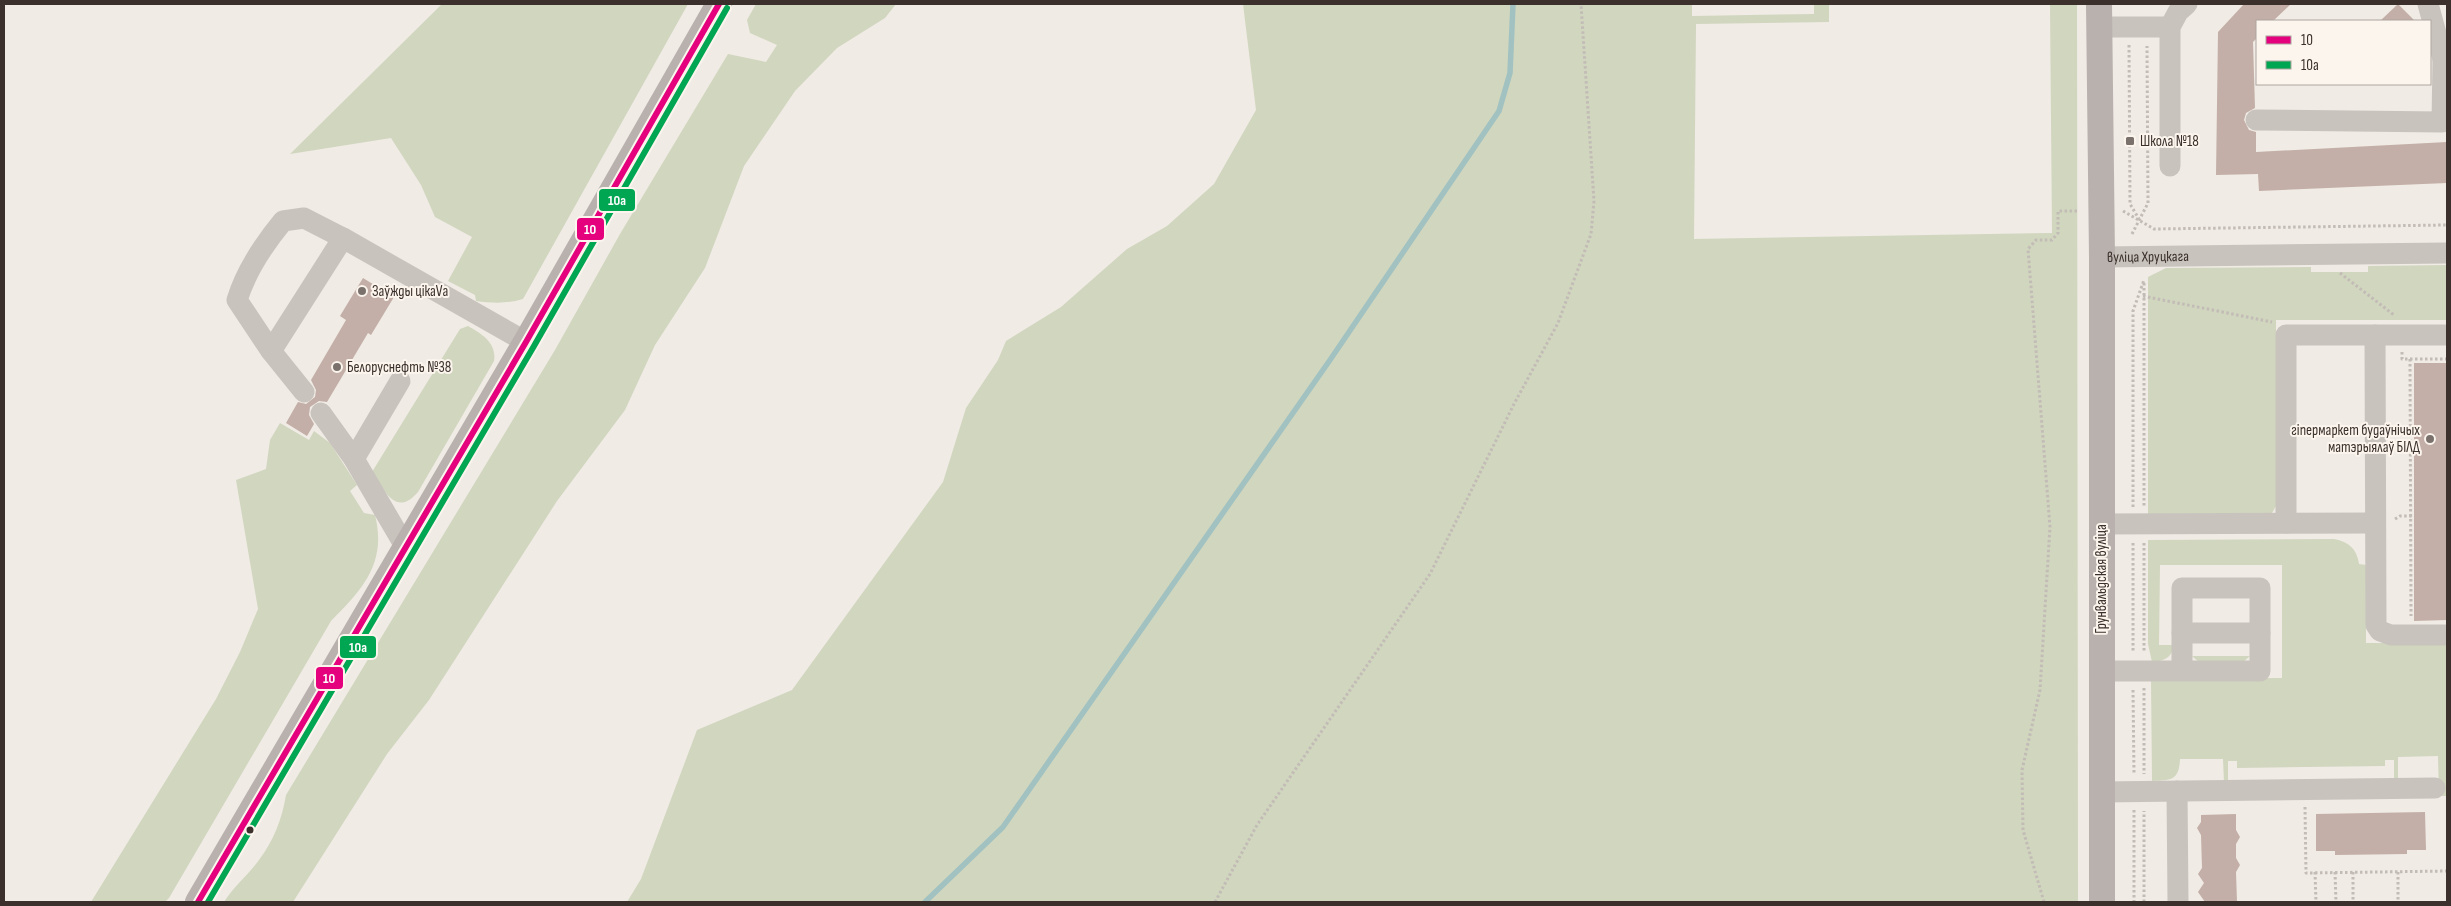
<svg xmlns="http://www.w3.org/2000/svg" width="2451" height="906" viewBox="0 0 2451 906" font-family="'Sofia Sans Condensed',sans-serif">
<rect width="100%" height="100%" fill="#f0ebe5"/>
<g fill="#d1d6bf">
<path d="M442,4h246l-165,295c-16,5 -31,4 -47,2l-1,-6 -27,-14 24,-44 -37,-20 -14,-32 -30,-47 -101,16z"/>
<path d="M756,4h140l-11,14 -48,30 -42,43 -51,75 -39,102 -50,77 -30,65 -68,91 -128,199 -42,54 -94,148h-69c10,-16 24,-27 35,-42 15,-20 23,-41 27,-65l269,-445 65,-116 108,-180 38,8 11,-17 -27,-12 -3,-13z"/>
<polygon points="1243,4 1692,4 1692,16 1814,14 1814,4 1829,4 1829,22 1696,24 1694,239 2052,233 2050,4 2077,4 2078,902 627,902 641,879 697,730 792,690 943,482 966,408 998,360 1006,341 1061,307 1127,249 1167,226 1214,184 1256,110"/>
<polygon points="2447,265 2447,320 2276,320 2276,506 2272,513 2148,514 2148,277 2166,268 2311,267 2311,272 2368,272 2368,266"/>
<path d="M468,326c14,8 29,17 26,35l-76,131c-22,26 -34,-2 -46,-20l88,-143z"/>
<path d="M280,423l29,17 5,-9 16,12 27,42 -7,6 14,22 11,2c12,48 -12,74 -44,106l-162,277 -4,4h-74l125,-203 24,-47 18,-43 -22,-129 30,-11 4,-29z"/>
<path d="M2334,539c15,3 23,10 25,25l7,1v78h81v153h-8l-1,-40 -40,1v24h-4v-21h-9v6l-148,2v-7h-9v22h-4l-1,-24h-43c-1,22 -9,21 -28,22l-1,-102 131,-1v-113h-122l-1,80h15c-2,13 -10,16 -22,17l-4,-18v-104z"/>
<polygon points="2192,656 2250,656 2242,663 2200,663"/>
</g>
<g fill="none" stroke-linecap="round" stroke-linejoin="round">
<polyline stroke="#a1c2c1" stroke-width="5.5" points="925,902 1003,827 1330,360 1499,111 1510,73 1513,4"/>
</g>
<g fill="#c3afa7">
<polygon points="2244,4 2291,4 2273,21 2257,21 2257,38 2253,42 2255,108 2246,113 2244,120 2249,130 2256,132 2256,152 2447,142 2447,183 2259,191 2258,174 2216,175 2218,32"/>
<polygon points="2398,4 2415,21 2380,21"/>
<polygon points="363,278 394,297 371,335 368,333 327,402 319,401 310,407 309,415 314,424 307,436 286,423 298,402 306,404 315,397 316,390 311,380 346,320 340,316"/>
<polygon points="2414,363 2447,363 2447,620 2414,621"/>
<polygon points="2425,812 2426,850 2407,850 2407,854 2335,855 2335,851 2316,851 2316,814"/>
<polygon points="2236,814 2236,830 2240,837 2236,844 2236,858 2240,865 2236,872 2237,902 2205,902 2198,892 2204,883 2198,874 2202,868 2201,835 2197,828 2201,822 2201,815"/>
</g>
<g fill="none" stroke-linecap="round" stroke-linejoin="round">
<g stroke="#c2bbb6" stroke-width="3" stroke-dasharray="2.5 2.5" stroke-linecap="butt">
<polyline points="2129,45 2130,204 2139,219"/>
<polyline points="2123,211 2154,229 2447,225"/>
<polyline points="2132,234 2148,203 2147,46"/>
<polyline points="2340,273 2394,315"/>
<polyline points="2144,283 2144,507"/>
<polyline points="2143,296 2272,322"/>
<polyline points="2402,352 2402,359 2447,359"/>
<polyline points="2410,359 2411,616"/>
<polyline points="2133,507 2133,311 2144,280"/>
<polyline points="2395,519 2400,516 2414,516"/>
<polyline points="2133,543 2133,652"/>
<polyline points="2144,543 2144,652"/>
<polyline points="2144,688 2144,774"/>
<polyline points="2133,690 2134,774"/>
<polyline points="2305,807 2306,873 2447,871"/>
<polyline points="2134,810 2134,902"/>
<polyline points="2315,872 2316,902"/>
<polyline points="2335,872 2336,902"/>
<polyline points="2353,872 2353,902"/>
<polyline points="2398,872 2398,902"/>
<polyline points="1215,902 1257,825 1430,574 1514,404 1558,323 1591,234 1594,201 1581,4"/>
<polyline points="2044,902 2023,830 2022,770 2040,690 2050,527 2028,249 2036,240 2052,240 2058,233 2058,211 2077,211"/>
<polyline points="2144,902 2144,811"/>
</g>
<g stroke="#c9c3be" stroke-width="21">
<polyline points="2428,4 2443,59 2447,59"/>
<polyline points="2099,27 2170,27"/>
<polyline points="2256,120 2442,122 2443,59"/>
<polyline points="2170,166 2170,27 2178,12 2187,4"/>
<path id="s1" d="M2102,257l345,-4"/>
<polyline points="2375,335 2376,625 2380,631 2391,635 2447,635"/>
<path d="M271,351l-34,-51c9,-29 27,-56 46,-79l21,-3 39,20"/>
<polyline points="304,392 271,351 343,238 526,342"/>
<polyline points="321,413 354,459 406,548"/>
<polyline points="354,459 400,381"/>
<polyline points="2286,523 2286,335 2447,335"/>
<polyline points="2101,524 2375,523"/>
<polyline points="2182,633 2260,633"/>
<polyline points="2101,671 2260,671 2260,588 2182,588 2182,671"/>
<polyline points="2177,791 2178,902"/>
<polyline points="2101,792 2435,788"/>
</g>
<g stroke="#b8b1ad" stroke-width="26">
<polyline points="2099,4 2102,257 2102,902"/>
<polyline points="198,902 526,342 719,4"/>
</g>
<defs>
<polyline id="bus-1" points="198,902 526,342 719,4"/>
<polyline id="bus-2" points="208,902 534,346 727,8"/>
</defs>
<use href="#bus-1" stroke="#fbf5ee" stroke-width="10"/>
<use href="#bus-2" stroke="#fbf5ee" stroke-width="10"/>
<use href="#bus-1" stroke="#e5007d" stroke-width="6"/>
<use href="#bus-2" stroke="#00a651" stroke-width="6"/>
</g>
<g fill="#7a716c" stroke="#fbf5ee" stroke-width="2">
<rect x="2125" y="136" width="10" height="10" rx="2.5"/>
<circle cx="362" cy="291" r="5"/>
<circle cx="337" cy="367" r="5"/>
<circle cx="2430" cy="439" r="5"/>
</g>
<circle fill="#3b302b" stroke="#fbf5ee" stroke-width="2" cx="250" cy="830" r="4.5"/>
<g text-anchor="middle" dominant-baseline="central" stroke-width="4" stroke-linejoin="round" paint-order="stroke">
<g font-size="15" fill="#3b302b" stroke="#fbf5ee" text-anchor="start">
<text x="2140" y="141">Школа №18</text>
<text x="372" y="291">Заўжды цікаVа</text>
<text x="347" y="367">Белоруснефть №38</text>
<text x="2420" y="430" text-anchor="end">гіпермаркет будаўнічых<tspan x="2420" dy="17">матэрыялаў БІЛД</tspan></text>
</g>
<g font-size="15" fill="#3b302b" stroke="#fbf5ee">
<text stroke="none"><textPath href="#s1" startOffset="46">вуліца Хруцкага</textPath></text>
<text transform="translate(2101 579) rotate(-90)">Грунвальдская вуліца</text>
</g>
</g>
<g stroke="#fbf5ee" stroke-width="2">
<rect x="598" y="188" width="38" height="24" rx="5" fill="#00a651"/>
<rect x="576" y="217" width="29" height="24" rx="5" fill="#e5007d"/>
<rect x="339" y="635" width="38" height="24" rx="5" fill="#00a651"/>
<rect x="315" y="666" width="29" height="24" rx="5" fill="#e5007d"/>
</g>
<g font-size="14" text-anchor="middle" font-weight="bold" fill="#fff">
<text x="617" y="205">10а</text>
<text x="590" y="234">10</text>
<text x="358" y="652">10а</text>
<text x="329" y="683">10</text>
</g>
<rect width="2451" height="906" fill="none" stroke="#3b302b" stroke-width="10"/>
<rect x="2256" y="20" width="175" height="65" fill="#fbf5ee" stroke="#aea6a0"/>
<rect x="2266" y="36" width="25" height="8" fill="#e5007d" stroke="#aea6a0"/>
<text x="2301" y="45" font-size="15" fill="#3b302b">10</text>
<rect x="2266" y="61" width="25" height="8" fill="#00a651" stroke="#aea6a0"/>
<text x="2301" y="70" font-size="15" fill="#3b302b">10а</text>
</svg>
